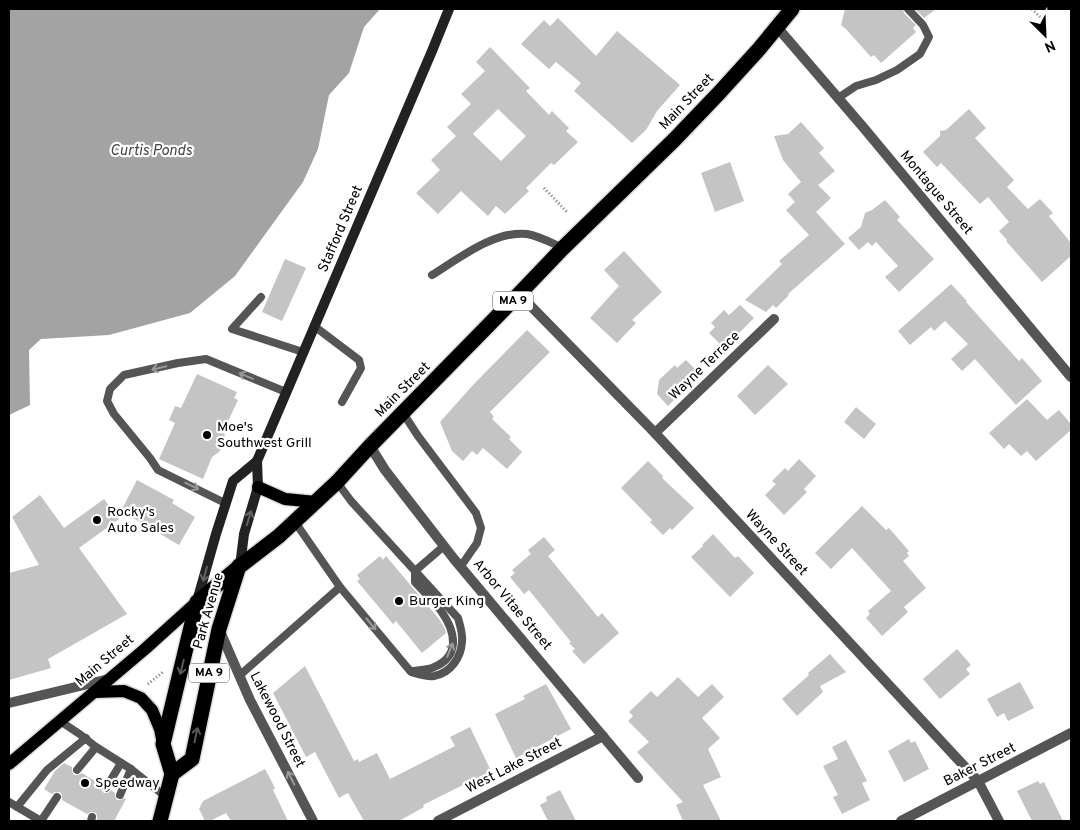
<svg xmlns="http://www.w3.org/2000/svg" width="1080" height="830" viewBox="0 0 1080 830" font-family="Overpass,sans-serif">
<rect width="100%" height="100%" fill="#fff"/>
<polygon fill="#a3a3a3" points="9,9 380,9 364,27 349,73 329,95 318,149 303,182 235,276 190,313 109,335 41,339 29,350 30,405 9,415"/>
<g fill="#c4c4c4" fill-rule="evenodd">
<polygon points="845,9 903,9 904,13 916,25 913,28 916,32 881,63 874,55 871,57 846,29 841,25"/>
<polygon points="915,9 936,9 924,18"/>
<polygon points="558,18 596,56 617,31 680,85 657,111 646,130 632,143 574,91 581,83 556,62 549,69 521,44 544,20 550,26"/>
<path d="M490,47l40,41 -4,3 23,24 3,-4 17,17 -3,3 12,11 -24,23 -3,-2 -25,25 3,3 -24,23 -9,-8 -8,10 -27,-25 -23,23 -22,-21 24,-23 -9,-10 25,-24 -9,-9 24,-23 -10,-10 24,-23 -9,-9zM498,109l28,27 -25,25 -28,-27z"/>
<polygon points="969,109 986,128 975,138 1014,180 1007,187 1028,209 1040,199 1053,213 1049,216 1071,243 1071,256 1042,282 1006,241 1007,240 999,231 1009,222 988,197 980,204 941,163 937,167 923,152 940,136 940,131 946,130"/>
<polygon points="801,122 824,148 819,153 835,171 818,185 831,198 816,212 845,244 788,294 789,295 776,308 773,305 766,312 745,300 782,264 779,261 809,235 786,210 795,202 788,194 801,182 783,160 774,136 788,134"/>
<polygon points="730,162 744,201 715,212 701,173"/>
<polygon points="885,200 900,217 897,220 934,259 899,292 885,277 898,266 876,242 872,246 868,242 859,250 848,238 861,227 865,213 872,210"/>
<polygon points="624,251 662,292 632,320 636,323 617,343 590,318 619,286 604,270"/>
<polygon points="285,259 306,268 282,321 262,312"/>
<polygon points="951,284 967,301 966,302 1019,361 1022,358 1042,381 1016,405 975,359 962,371 951,359 968,344 945,321 934,331 931,327 910,345 898,331"/>
<polygon points="740,305 754,318 737,335 740,338 727,351 709,333 715,327 711,323 724,310 729,315"/>
<polygon points="527,330 550,352 490,412 494,417 492,419 511,437 509,439 522,452 507,469 483,448 477,455 472,451 463,461 452,451 440,422 472,386"/>
<polygon points="686,360 700,374 668,406 657,394 659,380 675,365 677,368"/>
<polygon points="768,365 788,384 755,415 737,396"/>
<polygon points="197,374 237,392 234,398 238,400 224,430 225,439 223,445 219,452 212,457 203,479 159,459 175,423 169,420 175,406 181,408"/>
<polygon points="1027,399 1047,420 1059,410 1071,424 1071,430 1036,461 1027,451 1021,456 1009,444 1004,449 989,433"/>
<polygon points="856,407 876,424 864,439 844,422"/>
<polygon points="799,459 816,476 804,489 807,492 784,515 765,495 776,484 772,481 785,468 788,471"/>
<polygon points="648,461 663,476 662,478 694,508 672,530 670,528 663,535 650,522 652,520 621,488"/>
<polygon points="137,480 174,500 172,503 195,517 179,545 121,511"/>
<polygon points="40,495 64,528 104,499 119,519 79,548 127,614 48,659 51,668 9,680 9,573 39,565 12,517"/>
<polygon points="862,506 886,530 889,528 909,551 907,553 909,556 903,561 926,588 904,607 908,612 882,636 866,618 870,614 868,611 891,591 852,548 831,569 815,553"/>
<polygon points="713,534 735,558 738,556 754,573 730,597 691,557 703,546 702,545"/>
<polygon points="544,537 555,550 548,556 598,617 602,613 619,633 584,664 572,651 575,649 569,643 571,642 529,590 524,594 510,577 515,573 512,570 531,554 528,550"/>
<polygon points="380,556 383,560 386,556 439,619 445,629 446,633 422,653 396,621 393,624 357,581 360,579 357,575"/>
<polygon points="957,649 971,665 966,669 970,674 940,699 923,679"/>
<polygon points="830,654 846,672 820,686 823,692 797,716 782,699 809,675 808,673"/>
<polygon points="305,666 354,761 358,759 359,762 377,753 390,779 455,746 450,737 470,727 491,771 423,805 424,807 399,821 364,821 348,793 339,798 315,752 306,757 273,693"/>
<polygon points="678,677 698,697 712,684 724,697 702,718 720,738 708,749 721,777 703,785 721,821 683,821 676,805 683,802 637,752 649,742 628,721 633,716 629,712 651,691 657,697"/>
<polygon points="1020,682 1034,708 1008,721 1004,713 997,717 987,699"/>
<polygon points="546,684 571,729 516,758 495,714 525,699 523,696"/>
<polygon points="909,739 911,743 915,741 929,769 904,782 888,751"/>
<polygon points="846,740 867,781 862,783 870,800 842,814 833,797 838,795 823,766 838,759 832,747"/>
<polygon points="64,763 72,767 72,771 74,775 78,775 82,773 101,785 101,790 104,793 108,793 111,790 115,793 115,796 117,800 121,800 124,798 126,799 114,821 99,821 97,820 97,816 96,813 91,812 87,814 62,800 62,795 60,792 55,792 52,794 44,789 55,771"/>
<polygon points="265,769 275,788 273,790 288,821 231,821 226,813 210,821 205,821 199,809 203,801"/>
<polygon points="1038,781 1040,784 1044,782 1063,821 1032,821 1017,791"/>
<polygon points="560,790 576,821 548,821 540,805 547,801 546,797"/>
</g>
<g fill="none" stroke-linecap="round" stroke-linejoin="round">
<defs>
<g id="primary">
<polyline points="258,487 285,499 316,502"/>
<polyline points="95,692 124,691 141,698 152,710 160,729 163,744"/>
<polyline points="9,764 145,649 197,602"/>
</g>
<g id="highway">
<polyline points="172,774 192,759 219,629 239,566"/>
<polyline points="160,821 172,774 163,744 197,602 240,566 279,536 337,482 370,446 519,294 563,248 674,140 719,93 759,49 792,9"/>
</g>
</defs>
<use href="#primary" stroke="#dbdbdb" stroke-width="15"/>
<use href="#highway" stroke="#dbdbdb" stroke-width="18"/>
<g stroke="#777" stroke-width="3" stroke-dasharray="1 2.5" stroke-linecap="butt">
<polyline points="1032,9 1040,17"/>
<polyline points="544,188 568,213"/>
<polyline points="148,684 163,672"/>
</g>
<g stroke="#555" stroke-width="8">
<polyline points="838,98 856,86 876,80 897,70 920,54 929,37 923,25 908,9"/>
<path d="M432,275c26,-16 63,-45 95,-41 12,2 25,9 36,14"/>
<polyline points="261,297 232,329 303,352"/>
<polyline points="314,326 359,360 361,368 342,402"/>
<polyline points="403,413 418,436 476,513 481,528 477,543 461,566"/>
<polyline points="225,503 158,470 150,458 114,414 107,401 110,389 124,375 178,363 206,359 286,392"/>
<path d="M295,522l45,65 71,85c7,2 15,5 23,4 17,-3 27,-19 28,-34 1,-8 -2,-17 -4,-24l-107,-117 -14,-19"/>
<path d="M413,671c6,-1 13,-1 19,-3 29,-11 24,-36 9,-57 -7,-10 -18,-20 -26,-29v-11l29,-25"/>
<polyline points="239,676 340,587"/>
<polyline points="60,721 81,735 96,747 131,769 166,797"/>
<polyline points="77,770 96,747"/>
<polyline points="106,788 121,763"/>
<polyline points="120,795 131,769"/>
<polyline points="9,802 41,821"/>
<polyline points="17,807 47,770 86,738"/>
<polyline points="41,821 57,797"/>
<polyline points="91,821 92,817"/>
</g>
<g stroke="#555" stroke-width="10">
<polyline points="777,27 863,127 1071,377"/>
<polyline points="519,294 655,433 978,781 999,821"/>
<polyline points="655,433 774,319"/>
<polyline points="370,446 385,470 454,559 638,778"/>
<polyline points="219,629 250,700 313,821"/>
<polyline points="9,703 109,679"/>
<polyline points="438,821 603,736"/>
<polyline points="901,821 1071,733"/>
</g>
<g stroke="#222" stroke-width="10">
<polyline points="240,566 244,534 258,487 257,461 432,51 449,9"/>
<polyline points="197,601 216,534 233,481 257,461"/>
</g>
<use href="#primary" stroke="#000" stroke-width="12"/>
<use href="#highway" stroke="#000" stroke-width="15"/>
</g>
<defs><path id="oneway-shaft" d="M-6 0H5M1.5-3L5.5 0L1.5 3" fill="none" stroke-width="1.6" stroke-linecap="round" stroke-linejoin="round" transform="scale(1.25)"/></defs>
<g stroke="#999">
<use href="#oneway-shaft" transform="translate(159 368) rotate(167)"/>
<use href="#oneway-shaft" transform="translate(246 376) rotate(-157)"/>
<use href="#oneway-shaft" transform="translate(192 486) rotate(26)"/>
<use href="#oneway-shaft" transform="translate(371 624) rotate(50)"/>
<use href="#oneway-shaft" transform="translate(450 650) rotate(-68)"/>
<use href="#oneway-shaft" transform="translate(291 778) rotate(-117)"/>
</g>
<g stroke="#646464">
<use href="#oneway-shaft" transform="translate(249 518) rotate(-73)"/>
<use href="#oneway-shaft" transform="translate(205 574) rotate(105)"/>
</g>
<g stroke="#595959">
<use href="#oneway-shaft" transform="translate(182 667) rotate(104)"/>
<use href="#oneway-shaft" transform="translate(196 735) rotate(-78)"/>
</g>
<g fill="#000" stroke="#fff" stroke-width="2">
<circle cx="207" cy="435" r="5"/>
<circle cx="97" cy="520" r="5"/>
<circle cx="399" cy="601" r="5"/>
<circle cx="85" cy="783" r="5"/>
</g>
<g text-anchor="middle" dominant-baseline="central" stroke-width="4.5" stroke-linejoin="round" paint-order="stroke">
<g fill="#fff" stroke="#4c4c4c" stroke-width="1">
<rect x="493" y="291.5" width="40" height="19" rx="4"/>
<rect x="189" y="663.5" width="40" height="19" rx="4"/>
</g>
<g font-size="12" font-weight="bold" fill="#000">
<text x="513" y="301">MA 9</text>
<text x="209" y="673">MA 9</text>
</g>
<g font-size="14" fill="#000" stroke="#fff">
<text transform="translate(687 102) rotate(-46)">Main Street</text>
<text transform="translate(936 193) rotate(50)">Montague Street</text>
<text transform="translate(341 229) rotate(-67)">Stafford Street</text>
<text transform="translate(705 366) rotate(-44)">Wayne Terrace</text>
<text transform="translate(403 390) rotate(-45)">Main Street</text>
<text transform="translate(776 543) rotate(47)">Wayne Street</text>
<text transform="translate(512 605) rotate(50)">Arbor Vitae Street</text>
<text transform="translate(209 611) rotate(-74)">Park Avenue</text>
<text transform="translate(105 661) rotate(-40)">Main Street</text>
<text transform="translate(277 720) rotate(63)">Lakewood Street</text>
<text transform="translate(980 765) rotate(-27)">Baker Street</text>
<text transform="translate(514 766) rotate(-27)">West Lake Street</text>
</g>
<g font-size="14" fill="#000" stroke="#fff" text-anchor="start">
<text x="217" y="427">Moe's<tspan x="217" dy="16">Southwest Grill</tspan></text>
<text x="107" y="512">Rocky's<tspan x="107" dy="16">Auto Sales</tspan></text>
<text x="409" y="601">Burger King</text>
<text x="95" y="783">Speedway</text>
</g>
<g font-size="15" font-style="italic" fill="#444" stroke="#fff">
<text x="151" y="151">Curtis Ponds</text>
</g>
</g>
<rect width="1080" height="830" fill="none" stroke="#000000" stroke-width="20"/>
<g transform="translate(1045 35) rotate(156)" stroke="#ffffff" stroke-width="4" paint-order="stroke">
<path d="M0-4L9 19L0 12L-9 19Z" fill="#000000"/>
<text y="-8" font-size="14" font-weight="bold" text-anchor="middle" fill="#000000">N</text>
</g>
</svg>
